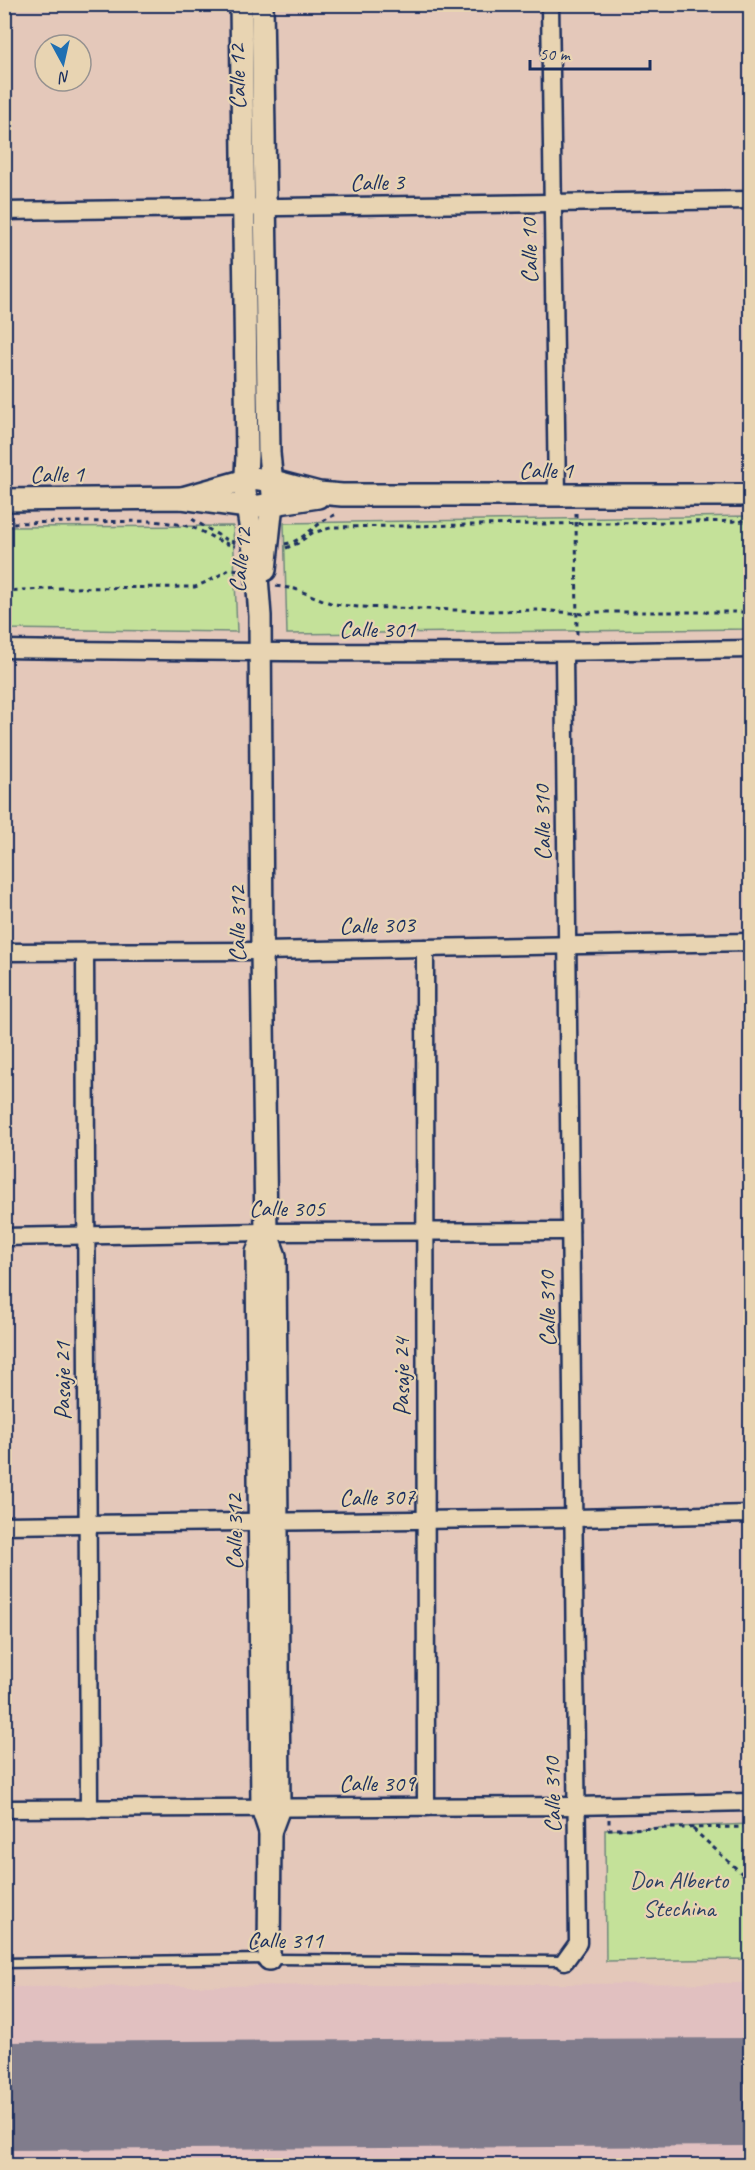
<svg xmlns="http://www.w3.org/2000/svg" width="755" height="2170" viewBox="0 0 755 2170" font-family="Caveat,sans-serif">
<rect width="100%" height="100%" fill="#e4c8ba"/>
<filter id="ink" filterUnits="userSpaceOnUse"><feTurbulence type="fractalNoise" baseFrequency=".0167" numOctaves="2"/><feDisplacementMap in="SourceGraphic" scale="12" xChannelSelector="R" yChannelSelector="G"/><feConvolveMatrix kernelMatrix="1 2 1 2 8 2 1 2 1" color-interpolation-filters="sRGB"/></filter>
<g filter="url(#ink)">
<polygon fill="#e1c0c0" points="750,1983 750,2165 5,2165 5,1987"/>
<g fill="#c4e199" stroke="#70887c" stroke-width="1.5">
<polygon points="750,516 750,629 287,634 284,523"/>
<polygon points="233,526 237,632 5,629 5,527"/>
<polygon points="750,1824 750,1959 606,1961 605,1830"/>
</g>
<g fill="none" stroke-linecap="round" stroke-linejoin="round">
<polyline stroke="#807c8c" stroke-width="108" points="4,2096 750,2092"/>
<defs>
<polyline id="service" points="4,1963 269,1959 565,1961"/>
<g id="minor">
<polyline points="550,4 557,496"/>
<polyline points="4,211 750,200"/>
<path d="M4,649c249,4 498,5 746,0"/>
<polyline points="564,653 578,1943 565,1961"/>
<polyline points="425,948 426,1807"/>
<polyline points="4,952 262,951 750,942"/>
<polyline points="85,952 89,1809"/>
<polyline points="4,1237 266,1232 570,1231"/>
<polyline points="4,1525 574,1518 750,1514"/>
<polyline points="4,1809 576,1806 750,1802"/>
</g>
<g id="tertiary">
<polyline points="241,4 247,456 245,492 256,564 260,616 262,951 266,1232 275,1256 279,1808 270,1832"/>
<polyline points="262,4 269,453 273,494 265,570"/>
<polyline points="182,498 253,478 273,481 319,493 342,495 750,495"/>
<polyline points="4,500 182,498 240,506 260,506 318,497"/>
<polyline points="266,1232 257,1252 262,1808 270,1832 269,1959"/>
</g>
</defs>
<use href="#service" stroke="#1b2f5e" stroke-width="13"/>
<use href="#minor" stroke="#1b2f5e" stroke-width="21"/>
<use href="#tertiary" stroke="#1b2f5e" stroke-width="26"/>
<g stroke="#1b2f5e" stroke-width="3" stroke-dasharray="4.5 4.5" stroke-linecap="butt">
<polyline points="576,513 577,636"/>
<polyline points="192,519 223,538 236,543"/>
<path d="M4,523l150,-2c14,2 27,3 40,7 15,6 23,14 41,18"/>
<path d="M285,544c21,-3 33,-25 53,-30"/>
<polyline points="286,548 298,543 312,533 334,527 750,521"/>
<polyline points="276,586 295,589 333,604 359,607 489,611 540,610 583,614 597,612 750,612"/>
<polyline points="4,591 63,588 195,587 211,580 230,569 240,570"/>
<polyline points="609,1819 609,1829 750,1827"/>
<polyline points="693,1829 750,1881"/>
</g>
<use href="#service" stroke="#e8d4b2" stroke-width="8"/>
<use href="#minor" stroke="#e8d4b2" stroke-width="16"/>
<use href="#tertiary" stroke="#e8d4b2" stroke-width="21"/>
</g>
</g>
<g text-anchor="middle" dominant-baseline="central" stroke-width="4.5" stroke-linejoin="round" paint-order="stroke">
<g font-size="24" fill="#1b2f5e" stroke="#e8d4b2">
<text transform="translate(237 77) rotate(-91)">Calle 12</text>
<text transform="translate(377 182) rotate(-1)">Calle 3</text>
<text transform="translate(529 251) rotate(-91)">Calle 10</text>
<text x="546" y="470">Calle 1</text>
<text transform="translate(57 474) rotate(-1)">Calle 1</text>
<text transform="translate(240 560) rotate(-84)">Calle 12</text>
<text x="377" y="629">Calle 301</text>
<text transform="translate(542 823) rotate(-91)">Calle 310</text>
<text transform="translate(237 924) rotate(-90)">Calle 312</text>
<text transform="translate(377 925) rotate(-1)">Calle 303</text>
<text x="287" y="1208">Calle 305</text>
<text transform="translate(547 1309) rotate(-91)">Calle 310</text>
<text transform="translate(401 1377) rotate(-90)">Pasaje 24</text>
<text transform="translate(62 1381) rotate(-90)">Pasaje 21</text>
<text transform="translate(377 1497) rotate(-1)">Calle 307</text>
<text transform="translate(234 1532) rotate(-90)">Calle 312</text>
<text x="377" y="1783">Calle 309</text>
<text transform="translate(552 1795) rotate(-91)">Calle 310</text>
<text x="285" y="1940">Calle 311</text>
</g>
<g font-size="24" fill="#2c4164" stroke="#e8d4b2">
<text x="679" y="1880">Don Alberto<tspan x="679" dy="28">Stechina</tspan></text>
</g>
</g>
<rect width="755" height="2170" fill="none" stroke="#e8d4b2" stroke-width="24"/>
<rect x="12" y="12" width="731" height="2146" fill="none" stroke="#1b2f5e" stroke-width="2" filter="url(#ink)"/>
<g transform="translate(63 63) rotate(172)"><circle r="28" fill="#e8d4b2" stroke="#969290" stroke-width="1.5"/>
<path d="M0-4.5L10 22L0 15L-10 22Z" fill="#1f6fb2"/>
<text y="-9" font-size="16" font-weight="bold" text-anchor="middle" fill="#1b2f5e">N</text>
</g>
<path d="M530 60v9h120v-9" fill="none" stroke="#1b2f5e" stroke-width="3"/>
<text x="539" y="60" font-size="18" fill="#1b2f5e" stroke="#e8d4b2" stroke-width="4.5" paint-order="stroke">50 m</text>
</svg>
